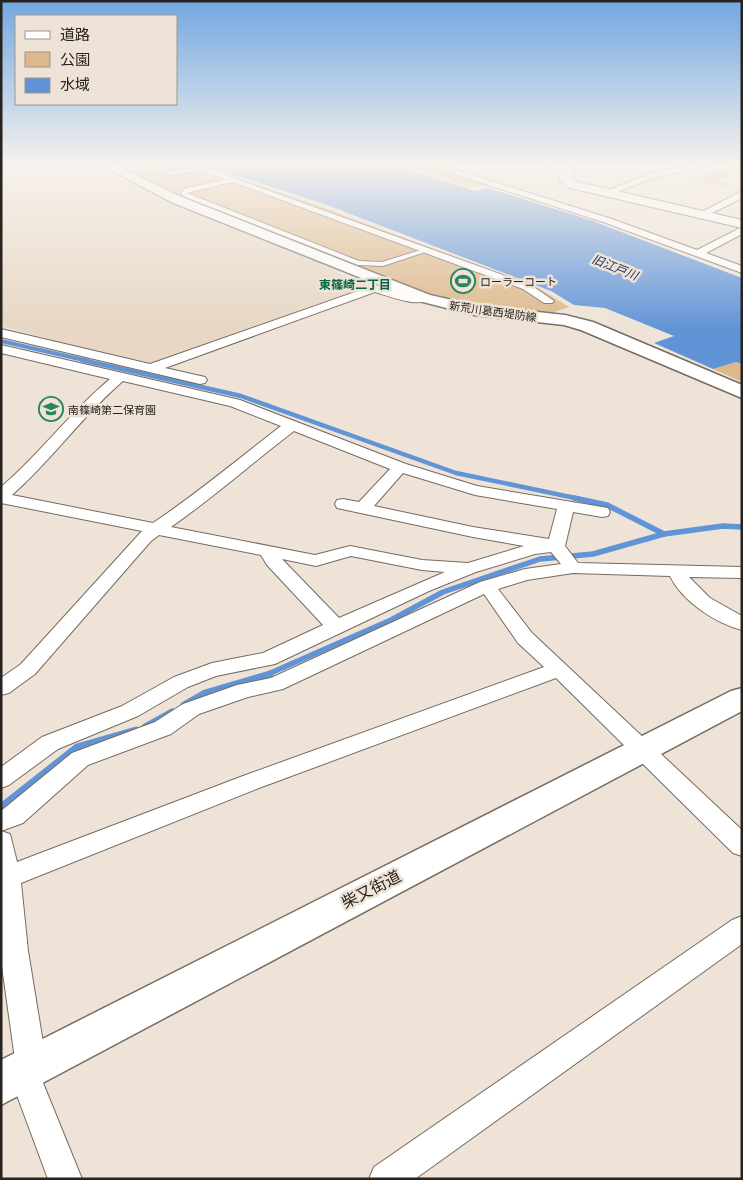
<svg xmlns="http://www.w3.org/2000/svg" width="743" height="1180" viewBox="0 0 743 1180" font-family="'Noto Sans','Noto Sans JP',sans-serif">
<rect width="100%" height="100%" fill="#eee3d6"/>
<polygon fill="#e7d7c4" points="1,165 88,165 145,189 155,198 320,263 342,275 370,286 159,364 101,353 1,326"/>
<g fill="#dcb88a">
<polygon points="117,165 223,165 208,169 301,199 540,289 569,307 549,314 509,310 474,305 422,292 204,205"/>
<polygon points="400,165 428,165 487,185 470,187"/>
<polygon points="726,169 738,171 715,181 733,184 729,187 741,189 692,179"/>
<polygon points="736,362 742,364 742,382 713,369"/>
</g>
<polygon fill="#6194d7" points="223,165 393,165 475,191 488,188 590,220 742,278 742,364 736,362 713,369 654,343 674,336 605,308 574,305 551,291 327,205 213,168"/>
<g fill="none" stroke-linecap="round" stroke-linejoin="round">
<polyline stroke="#6194d7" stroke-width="4" points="1,341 88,361"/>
<polyline stroke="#6194d7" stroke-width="4.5" points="82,360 241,396 456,473 580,499"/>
<g stroke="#6194d7" stroke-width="5.5">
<polyline points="574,498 607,505 664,534 723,526 742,527"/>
<polyline points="266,675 391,620 443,592 540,559 593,554 664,534"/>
</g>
<g stroke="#6194d7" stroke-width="7">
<polyline points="184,705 205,693 270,674"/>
<polyline points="145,727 172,712"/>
<polyline points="1,807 77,747 136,730"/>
</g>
<defs>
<polygon id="pedestrian" points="234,178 236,181 187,193 359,261 382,262 427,248 431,250 383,266 358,265 183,196 181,192 186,188"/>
<g id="minor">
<polygon points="427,165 440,165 612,219 697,250 742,227 742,234 706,253 742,266 742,273 606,223"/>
<polygon points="694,165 711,165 653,178 609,195 602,193 648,174"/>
<polygon points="729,165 742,165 742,170 730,167"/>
<polygon points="200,166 531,285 554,301 552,303 544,303 523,289 222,178 200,171 170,175 166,173"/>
<polygon points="742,191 742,198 704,217 696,215"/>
<path d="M375,285l33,10h17l6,3c-12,11 -42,-2 -56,-6l-210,76 40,9 2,3 -2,3 -5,1 -199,-47v-8l149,35z"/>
<path d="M1,345l239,55 166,64 71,22 131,22 2,4 -2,4 -6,1 -29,-5 -8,34 13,17 164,4v11l-53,-1 21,21 32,18v14c-27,-7 -60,-29 -72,-54l-97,-3 -46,7 -29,9 34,44 210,197v26l-9,-3 -177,-175 -297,110 -238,95 7,68 19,116 -6,11 41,101h-34l-40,-108 4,-11 3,-1 -14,-100v-128l9,3 7,28 226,-86 301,-109 -26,-24 -34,-49 -201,95 -35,8 -49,17 -28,20 -83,31 -65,58 -22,8v-20l71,-58 83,-31 28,-18 54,-19 34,-7 209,-96 45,-13 36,-5 -10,-12 -16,2 -59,18 -47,19 -154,73 -59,12 -28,11 -50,29 -80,33 -49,36 -8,3v-21l41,-30 80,-31 52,-29 38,-14 51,-10 60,-28 -56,-60 -6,-10 -102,-20 -8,6 -116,133 -26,19 -8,2v-17l20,-14 121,-133 -141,-28v-16c39,-33 69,-75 109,-108l-109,-26zM123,381l107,25 51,20c-43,33 -83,67 -128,97l-141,-28c40,-35 70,-79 111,-114zM294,431l96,38 -31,33 -16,-3 -6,1 -2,4 2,4 136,29 51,9 -56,17 -46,-3 -72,-14 -35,9 -144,-28c43,-30 81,-64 123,-96zM403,473l72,22 82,14 -8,30 -76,-12 -99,-21zM351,556l71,14 23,2 -106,46 -57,-59 34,7z"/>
<polygon points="742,916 742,944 415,1179 369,1179 374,1167 732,920"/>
</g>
<g id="secondary">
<polygon points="102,165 116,165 179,196 430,295 474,305 565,315 593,322 742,385 742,398 581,330 564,325 474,315 419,301 171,202"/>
<polygon points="742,688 742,711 1,1105 1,1060 731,691"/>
</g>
<path id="primary" d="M550,165c9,0 18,-1 24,6l-2,8 6,3 164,38v8l-172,-40 -11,-8 2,-8z"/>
</defs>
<use href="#pedestrian" stroke="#756b60" stroke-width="2"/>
<use href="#minor" stroke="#756b60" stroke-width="2"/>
<use href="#secondary" stroke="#756b60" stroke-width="3"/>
<use href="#primary" stroke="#756b60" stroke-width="2"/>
<use href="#pedestrian" fill="#fff" fill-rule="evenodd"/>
<use href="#minor" fill="#fff" fill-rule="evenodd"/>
<use href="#secondary" fill="#fff" fill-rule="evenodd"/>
<use href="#primary" fill="#fff" fill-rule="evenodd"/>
</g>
<linearGradient id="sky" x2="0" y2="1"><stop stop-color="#72a7e1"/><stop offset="0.5" stop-color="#f7f2ed"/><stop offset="1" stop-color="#f7f2ed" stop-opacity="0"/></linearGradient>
<rect width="743" height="330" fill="url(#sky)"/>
<defs>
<symbol id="stadium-ring" viewBox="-11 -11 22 22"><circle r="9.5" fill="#eee3d6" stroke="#28865d" stroke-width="1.5"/><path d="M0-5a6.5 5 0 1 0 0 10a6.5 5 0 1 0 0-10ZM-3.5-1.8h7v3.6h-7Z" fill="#28865d"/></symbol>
<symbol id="school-ring" viewBox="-11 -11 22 22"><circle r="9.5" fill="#eee3d6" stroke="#28865d" stroke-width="1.5"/><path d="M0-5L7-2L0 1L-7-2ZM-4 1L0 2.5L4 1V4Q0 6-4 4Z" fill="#28865d"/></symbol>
</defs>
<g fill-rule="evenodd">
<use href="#stadium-ring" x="449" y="267" width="28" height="28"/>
<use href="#school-ring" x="37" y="395" width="28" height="28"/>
</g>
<g text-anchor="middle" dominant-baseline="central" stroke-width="5" stroke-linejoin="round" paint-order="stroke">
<g font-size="11" fill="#27231e" stroke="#eee3d6" text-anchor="start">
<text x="480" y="281">ローラーコート</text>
<text x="68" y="409">南篠崎第二保育園</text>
</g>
<g font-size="11" fill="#27231e" stroke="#eee3d6">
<text transform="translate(493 311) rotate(8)">新荒川葛西堤防線</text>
</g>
<g font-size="12" font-style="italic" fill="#0d305b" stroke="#eee3d6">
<text transform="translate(615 267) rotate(22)">旧江戸川</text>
</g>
<g font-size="12" font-weight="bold" fill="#046643" stroke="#eee3d6">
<text x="355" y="284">東篠崎二丁目</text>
</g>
<g font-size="16" fill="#27231e" stroke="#eee3d6">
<text transform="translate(371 889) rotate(-27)">柴又街道</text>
</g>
</g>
<rect width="743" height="1180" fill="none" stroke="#27231e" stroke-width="5"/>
<rect x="15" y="15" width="162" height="90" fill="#eee3d6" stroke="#9e968c"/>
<rect x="25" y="31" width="25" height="8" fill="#ffffff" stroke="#9e968c"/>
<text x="60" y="40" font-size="15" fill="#27231e">道路</text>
<rect x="25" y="52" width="25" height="15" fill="#dcb88a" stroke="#9e968c"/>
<text x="60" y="65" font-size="15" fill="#27231e">公園</text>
<rect x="25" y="78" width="25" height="15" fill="#6194d7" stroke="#9e968c"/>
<text x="60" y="90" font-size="15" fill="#27231e">水域</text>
</svg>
